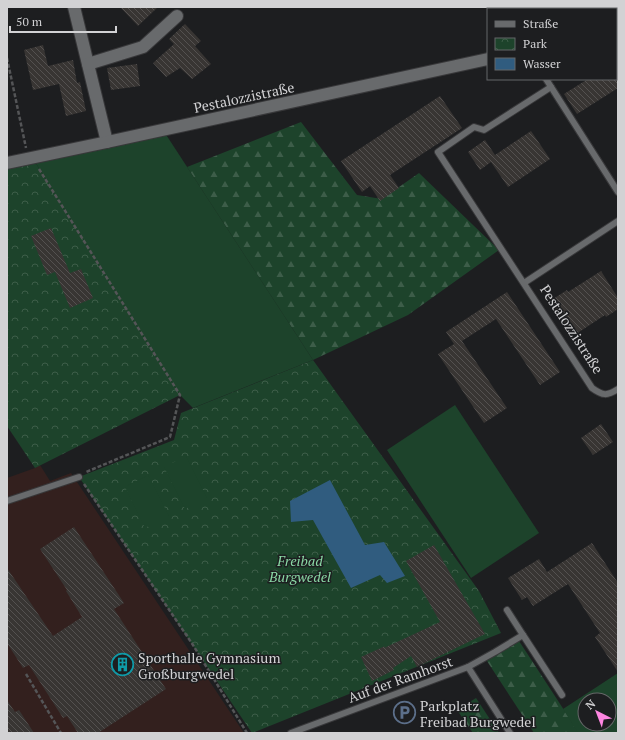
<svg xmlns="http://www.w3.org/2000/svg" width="625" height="740" viewBox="0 0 625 740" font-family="'PT Serif',serif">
<defs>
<pattern id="forest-firs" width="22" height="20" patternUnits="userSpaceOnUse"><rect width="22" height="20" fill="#1d432b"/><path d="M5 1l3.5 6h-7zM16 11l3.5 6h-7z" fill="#3d5d49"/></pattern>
<pattern id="park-crowns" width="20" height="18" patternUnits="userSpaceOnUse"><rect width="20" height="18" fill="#1d432b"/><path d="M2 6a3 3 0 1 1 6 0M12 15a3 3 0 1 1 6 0" fill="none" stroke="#3d5d49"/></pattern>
<pattern id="building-back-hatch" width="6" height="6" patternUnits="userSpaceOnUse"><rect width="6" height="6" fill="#383533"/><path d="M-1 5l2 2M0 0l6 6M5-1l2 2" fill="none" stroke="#545150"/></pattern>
</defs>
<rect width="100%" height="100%" fill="#1d1e20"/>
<polygon fill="#33201e" points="40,465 50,481 71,473 244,733 7,733 7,478 35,468"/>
<g fill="url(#forest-firs)">
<polygon points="301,122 357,195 382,199 419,173 499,250 408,315 313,360 187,167"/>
<polygon points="519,641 579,733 534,733 485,658"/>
<polygon points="476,698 499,733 473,733 457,710"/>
</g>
<g fill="url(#park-crowns)">
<polygon points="32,157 180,395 35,468 7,426 7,163"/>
<polygon points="313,360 479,591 501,633 252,733 79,477 174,440 181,413"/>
</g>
<g fill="#1d432b" fill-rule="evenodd">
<polygon points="163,130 313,360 193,408 180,395 32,157"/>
<polygon points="455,405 539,533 471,578 387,450"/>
<polygon points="186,456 207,498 185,509 164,467"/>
<polygon points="148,475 169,516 145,528 125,487"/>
<path d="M618,673v60h-40l-15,-24zM585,700h24v24h-24z"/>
</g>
<polygon fill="#305c7f" points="330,480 365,545 384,542 405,576 387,583 380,575 351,588 313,520 291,522 290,501"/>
<g fill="url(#building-back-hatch)">
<polygon points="120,7 158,7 138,26"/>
<polygon points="185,24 201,41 195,46 211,64 192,79 180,68 166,77 153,63 174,44 169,39"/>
<polygon points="43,45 48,66 73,60 77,83 80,82 86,111 66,116 59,84 33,90 24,50"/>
<polygon points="137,64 140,86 111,90 107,68"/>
<polygon points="588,79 618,79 618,88 577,114 564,94"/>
<polygon points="440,96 462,128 390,175 399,188 380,201 370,186 362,192 341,161"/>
<polygon points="531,131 550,159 508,187 491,162 480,170 468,152 485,140 495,155"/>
<polygon points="51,228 70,273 81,269 93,298 70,308 55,272 47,275 31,236"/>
<polygon points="601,271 618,298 618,309 606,317 605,315 573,336 550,301 567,290 568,292"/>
<polygon points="507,292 560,372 540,385 496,319 462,341 507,408 484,423 438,354 454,344 446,332"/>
<polygon points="601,424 613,442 593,455 581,438"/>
<polygon points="74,527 124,603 114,609 166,689 98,733 78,733 67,716 63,718 29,665 23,668 7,643 7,568 53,636 82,617 66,591 67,590 40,549"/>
<polygon points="592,543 618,583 618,672 595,637 600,633 568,584 533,606 527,597 522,600 508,578 539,559 547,572"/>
<polygon points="434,545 485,634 417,667 411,656 393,668 394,670 372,681 361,657 385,646 384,648 440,622 406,561"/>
<polygon points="7,700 15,712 19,710 34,733 7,733"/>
</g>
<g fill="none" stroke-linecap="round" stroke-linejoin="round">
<defs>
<g id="service">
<polyline points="546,79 618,192"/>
<path d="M551,87l-67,43 -10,-3 -36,25 154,236c11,8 15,8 26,1"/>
<polyline points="524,283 618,221"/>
<polyline points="7,501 79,477"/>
<polyline points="507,610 523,635"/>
<polyline points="468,667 495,652 523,635 562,695"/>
<polyline points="291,733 468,667 510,733"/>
</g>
<g id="minor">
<polyline points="74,7 107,142"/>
<polyline points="616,31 618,31"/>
<polyline points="88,64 143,47 177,16"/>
<polyline points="7,163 107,142 488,59"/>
</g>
</defs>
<use href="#service" stroke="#38383a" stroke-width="8"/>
<use href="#minor" stroke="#38383a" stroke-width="14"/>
<g stroke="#545557" stroke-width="2.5" stroke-dasharray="4 2" stroke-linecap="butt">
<polyline points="7,58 26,148"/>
<polyline points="39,169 180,395 170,437 86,472"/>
<polyline points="84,484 193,645 247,733"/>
<polyline points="26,674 61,733"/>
</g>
<use href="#service" stroke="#686a6c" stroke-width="6"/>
<use href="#minor" stroke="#686a6c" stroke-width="12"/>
</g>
<defs>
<symbol id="building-ring" viewBox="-11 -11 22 22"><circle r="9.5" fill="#1d1e20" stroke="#0f9aa8" stroke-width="1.5"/><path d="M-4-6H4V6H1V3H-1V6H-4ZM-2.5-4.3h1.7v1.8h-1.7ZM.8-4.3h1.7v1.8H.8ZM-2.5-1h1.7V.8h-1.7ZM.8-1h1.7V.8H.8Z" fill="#0f9aa8"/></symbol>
<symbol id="parking-ring" viewBox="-11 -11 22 22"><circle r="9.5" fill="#1d1e20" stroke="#5c6f8a" stroke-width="1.5"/><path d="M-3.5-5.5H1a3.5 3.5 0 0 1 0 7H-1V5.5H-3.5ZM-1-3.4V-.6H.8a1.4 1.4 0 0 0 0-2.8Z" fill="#5c6f8a"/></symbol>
</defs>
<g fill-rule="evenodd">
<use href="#building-ring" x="110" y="652" width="25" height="25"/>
<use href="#parking-ring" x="392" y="700" width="25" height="25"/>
</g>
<g text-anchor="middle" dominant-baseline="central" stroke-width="3" stroke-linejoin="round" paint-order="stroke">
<g font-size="14" fill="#d2d2d4" stroke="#1d1e20">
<text transform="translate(244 97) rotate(-12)">Pestalozzistraße</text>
<text transform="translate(572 329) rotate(57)">Pestalozzistraße</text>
<text transform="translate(400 679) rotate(-20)">Auf der Ramhorst</text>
</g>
<g font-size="14" font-style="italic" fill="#8ad8a5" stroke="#1d1e20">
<text x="300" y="560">Freibad<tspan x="300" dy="16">Burgwedel</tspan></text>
</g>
<g font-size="14" fill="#d2d2d4" stroke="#1d1e20" text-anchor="start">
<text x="138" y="657">Sporthalle Gymnasium<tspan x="138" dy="16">Großburgwedel</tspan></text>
<text x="420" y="705">Parkplatz<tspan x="420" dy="16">Freibad Burgwedel</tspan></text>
</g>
</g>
<rect width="625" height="740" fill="none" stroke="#d2d2d4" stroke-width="16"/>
<rect x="487" y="8" width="130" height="72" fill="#1d1e20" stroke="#656668"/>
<rect x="495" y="21" width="20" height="6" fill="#686a6c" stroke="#656668"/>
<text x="523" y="28" font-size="12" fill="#d2d2d4">Straße</text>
<rect x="495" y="38" width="20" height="12" fill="url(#park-crowns)" stroke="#656668"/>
<text x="523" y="48" font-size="12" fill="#d2d2d4">Park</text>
<rect x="495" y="58" width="20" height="12" fill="#305c7f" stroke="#656668"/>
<text x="523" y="68" font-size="12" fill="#d2d2d4">Wasser</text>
<g transform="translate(597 712) rotate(318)"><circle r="19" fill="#1d1e20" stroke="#656668"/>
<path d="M0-3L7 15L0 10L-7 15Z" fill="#fe86e1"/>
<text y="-6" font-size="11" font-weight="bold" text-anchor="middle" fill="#d2d2d4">N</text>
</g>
<path d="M10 26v6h106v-6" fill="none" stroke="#d2d2d4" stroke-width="2"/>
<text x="16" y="26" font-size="12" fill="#d2d2d4" stroke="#1d1e20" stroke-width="3" paint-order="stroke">50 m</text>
</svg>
